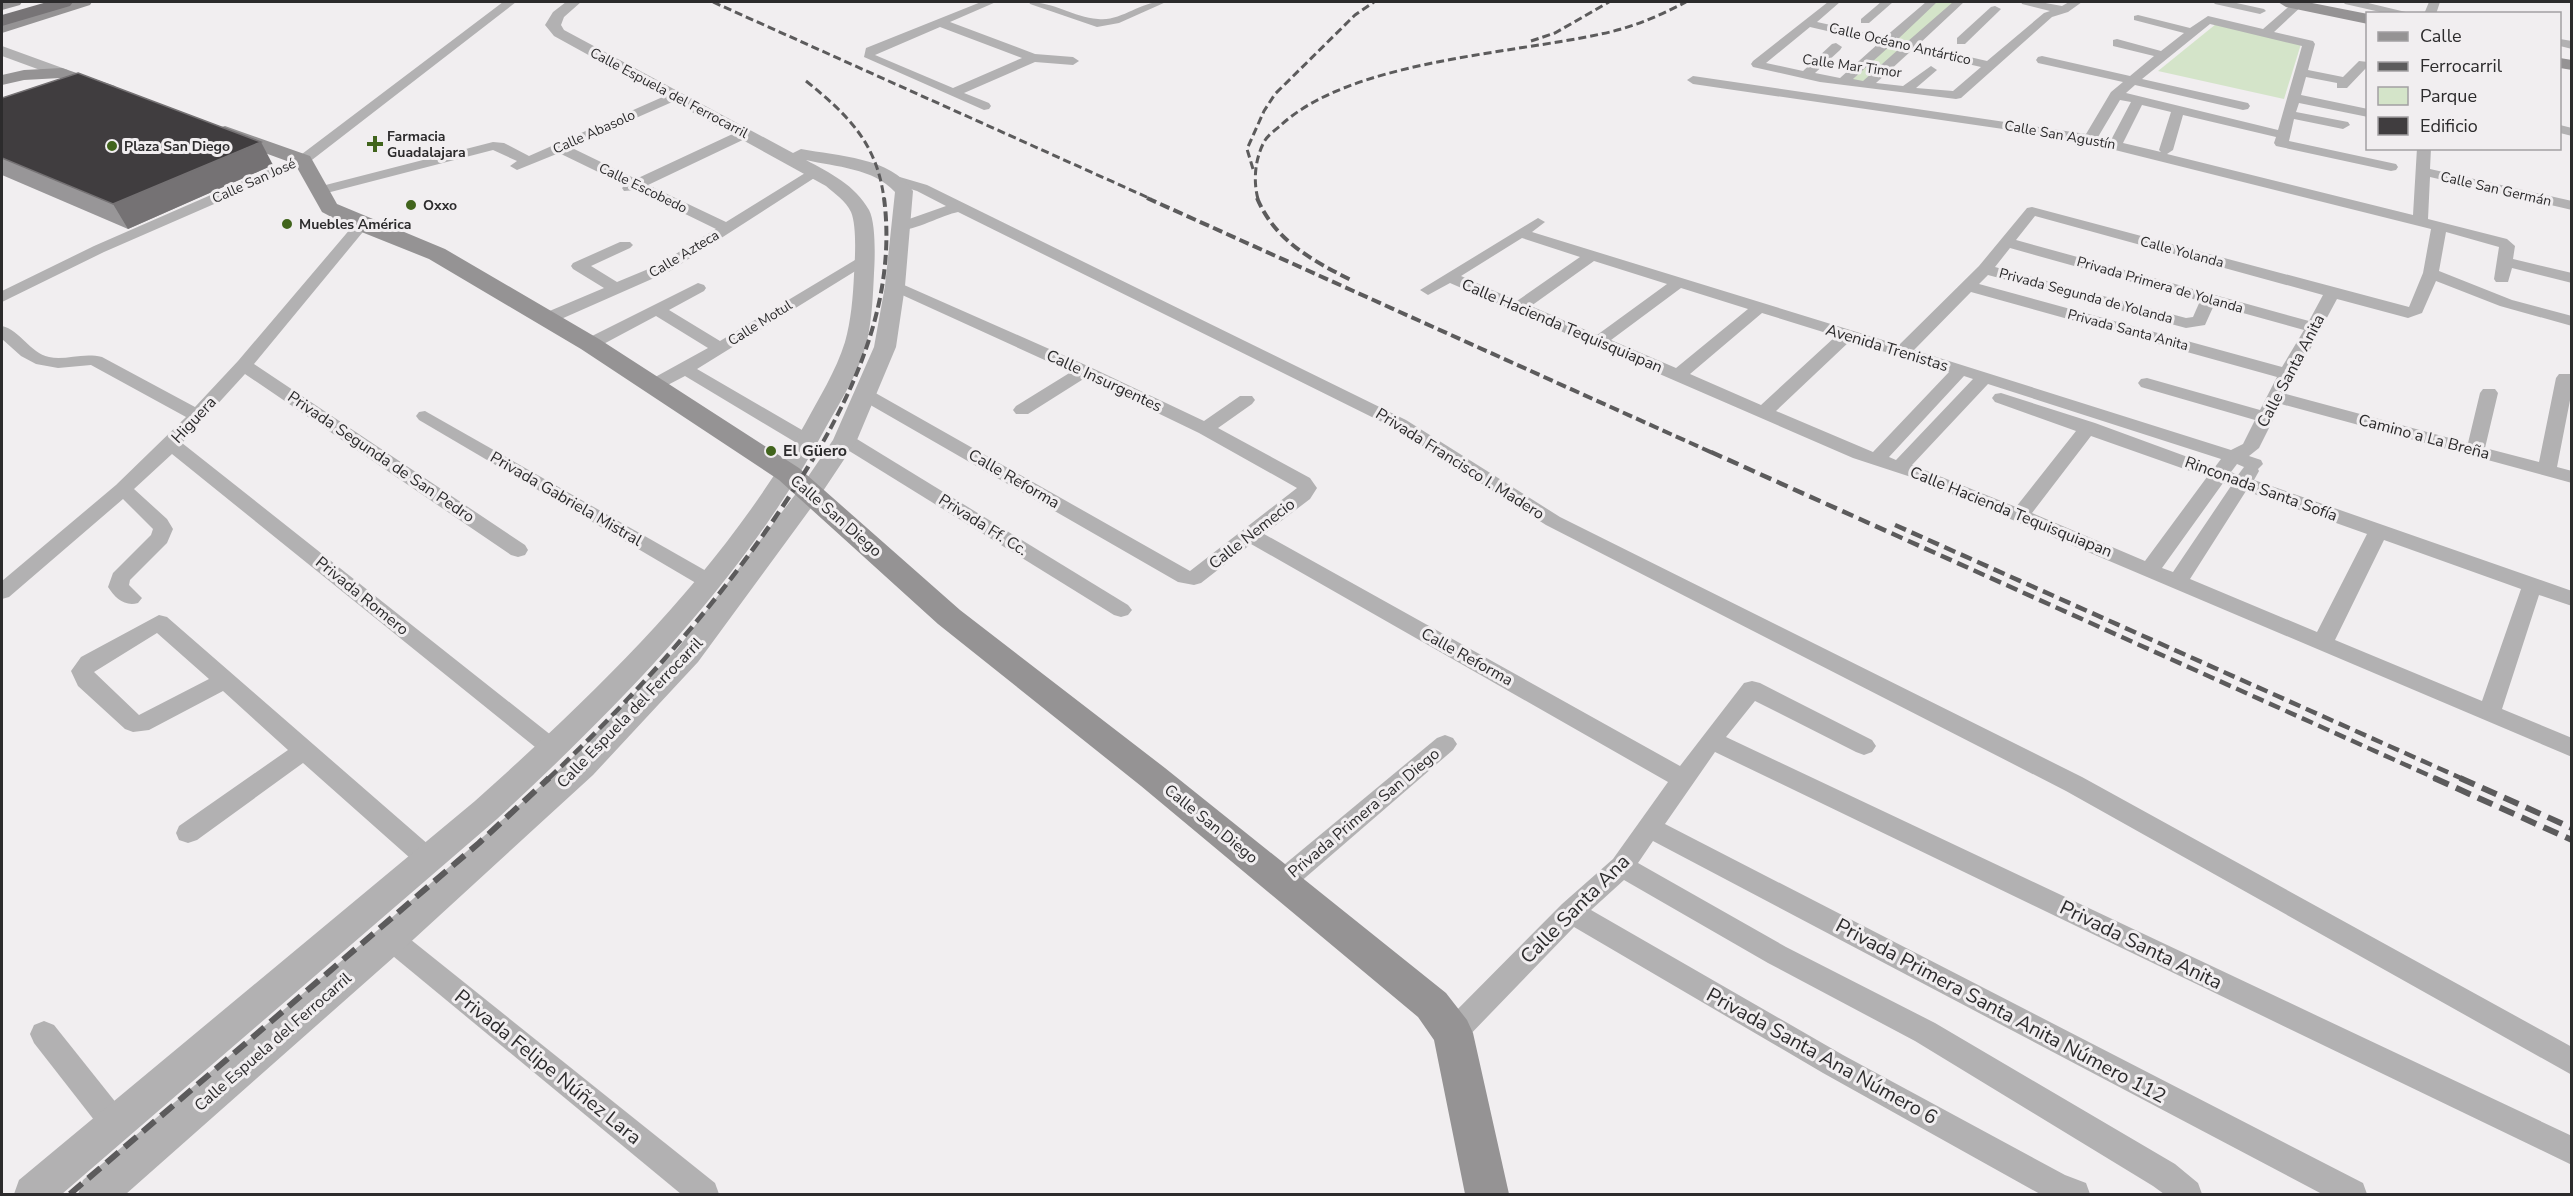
<svg xmlns="http://www.w3.org/2000/svg" width="2573" height="1196" viewBox="0 0 2573 1196" font-family="'Nunito Sans',sans-serif">
<rect width="100%" height="100%" fill="#f1eef0"/>
<g fill="#d4e4c9">
<polygon points="1935,2 1956,2 1864,82 1852,80"/>
<polygon points="2216,24 2301,44 2284,99 2158,71"/>
</g>
<g fill="none" stroke-linecap="round" stroke-linejoin="round">
<g fill="#b2b1b2" fill-rule="evenodd">
<polygon points="503,2 516,2 308,163 104,252 2,302 2,291 94,246 298,157"/>
<path d="M981,2h15l-46,20 85,32 38,3 6,4 -6,4 -38,-3 -71,31 25,10 2,3 -2,3 -5,1 -120,-53 2,-9zM940,27l82,31 -69,30 -78,-33z"/>
<path d="M1029,2c25,0 44,15 69,17 24,3 43,-19 68,-17l-47,21 -22,4 -67,-23z"/>
<path d="M1828,2h12l-23,20 68,15 41,-35h11l-40,38 10,2 46,-40h11l-46,43 69,16 57,-48 6,-2 -28,-7 -1,-2h19l22,4 7,-4h13l-14,10 -16,5 -91,81 -5,1 -136,-17 -67,-15 -2,-3 2,-3zM1810,27l69,16 -39,35 -25,-5 25,-23 2,-3 -6,-4 -4,1 -29,27 -37,-8zM1890,46l10,2 -37,33 -10,-2zM1911,51l70,16 -28,24 -37,-3 21,-18 -6,-4 -28,20 -27,-3z"/>
<polygon points="1881,2 1893,2 1869,23 1861,23 1861,19"/>
<polygon points="2213,2 2232,2 2264,9 2266,11 2260,14 2215,4"/>
<path d="M2294,2h8l2,2 -30,28 39,9 2,3 -7,26 35,7 16,-16 9,1 -1,5 -20,21h-10v-5l-31,-6 -5,18 67,14v8l-69,-14 -3,9 52,10 2,3 -7,4 -49,-10 -5,22 107,23 2,3 -2,3 -5,1 -115,-25 -2,-3 2,-6 -93,-22 -10,35 -6,4 246,61 4,-67h14l-1,21 142,32v9l-142,-33 -2,42 79,20 8,7 -2,13 59,14v10l-60,-15 -4,14h-12l-2,-3 5,-32 -53,-15 -7,39 73,29 60,16v10l-72,-20 -64,-25 -14,32 -14,5 -71,-19 -51,95 182,49 12,-50 3,-4h12l3,4 -13,55 54,14 17,-84 3,-4h12l1,16 -15,77 15,4v12l-291,-79 -22,44 -10,8 12,4 2,4 -5,5 1,2 -5,9 318,111v15l-33,-11 -37,114 70,29v19l-661,-280 -58,-19 -403,-175 -22,12 -8,-5 118,-72 7,4 -13,10 367,113 80,-79 48,-58 5,-1 377,100 14,-34 8,-44 -360,-90 -378,-55 -6,-4 6,-4 393,58 25,-42 12,-10 -85,-19 -2,-3 2,-3 4,-1 88,20 24,-20 -41,-10v-6l4,-1 44,12 23,-18 -50,-13v-4l4,-1 52,13 18,-12 55,13zM2210,24l92,22 -24,84 -152,-37 9,-8 108,25 5,-1 2,-3 -2,-3 -106,-24zM2120,100l11,2 -20,38 -13,-3zM2142,105l29,7 -12,38 2,2 -38,-9zM2035,216l288,79 -14,26 -293,-81zM1522,238l58,19 -63,44 -56,-25zM2010,248l190,53 -7,16 -7,1 -191,-51zM1594,261l73,23 -70,51 -66,-29zM1988,275l198,53 19,-3 9,-20 90,25 -22,37 -303,-83zM1681,288l67,21 -72,59 -65,-28zM1971,292l306,85 -17,33 -113,-32 -6,1 -3,4 3,4 114,33 -12,24 -12,6 -317,-100zM1762,313l74,23 -75,69 -71,-31zM1850,341l99,31 -76,80 -97,-41zM1964,376l9,3 -77,81 -7,-3zM1988,384l233,75 -6,8 -120,-44 -94,-30 -6,1 -3,4 3,4 81,29 -60,76 -104,-42zM2091,436l116,41 -62,84 -113,-48zM2237,464l7,3 -6,8 -7,-3zM2223,483l8,3 -58,86 -11,-4zM2246,491l121,43 -50,98 -127,-53zM2384,540l137,49 -39,112 -147,-61z"/>
<polygon points="2343,2 2364,2 2414,14 2389,14 2345,4"/>
<polygon points="2429,2 2440,2 2436,14 2424,14"/>
<polygon points="1995,6 2001,9 1999,11 1965,44 1957,44 1957,38 1991,7"/>
<polygon points="2560,39 2572,41 2572,49 2560,46"/>
<polygon points="674,92 680,96 679,99 570,147 636,179 739,131 749,131 751,134 749,137 648,185 726,222 810,170 820,170 822,173 670,271 552,323 546,324 538,319 540,315 604,288 573,269 571,266 573,263 620,242 630,242 633,245 630,248 591,266 617,282 658,265 716,229 636,190 624,191 622,188 625,185 559,153 517,170 510,166 517,161 493,150 319,195 312,191 314,188 493,142 504,143 529,156"/>
<polygon points="2560,125 2572,128 2572,136 2560,133"/>
<path d="M893,175l34,10 479,235 154,97 522,260 490,270v28l-506,-284 -520,-266 -152,-97 -436,-216c-16,3 -50,22 -63,18l-3,-3 3,-3 51,-18 -29,-15 -29,-9 -2,-3 2,-3z"/>
<path d="M362,220l5,1 2,3 -2,3 -113,137 271,181 3,5 -3,5 -7,2 -7,-2 -266,-181 -63,69 379,300 4,6 -4,6 -8,3 -8,-3 -373,-301 -38,35 33,30 6,10 -6,14 -37,37 -1,5 13,13 -4,5c-13,4 -23,-5 -30,-16l5,-14 38,-38 2,-6 -30,-30 -114,98 -7,2v-18l114,-96 70,-68 -95,-52 -33,3 -22,-4 -15,-8 -19,-17v-13c18,4 28,27 47,31 16,4 33,-5 53,0l93,50 43,-46 119,-140z"/>
<polygon points="865,254 870,256 873,259 870,262 697,369 814,437 816,441 814,445 800,445 685,376 660,389 648,389 645,385 648,381 708,348 656,316 596,348 584,348 582,344 584,340 698,283 704,285 706,288 704,291 669,310 720,341"/>
<polygon points="895,281 1090,367 1204,421 1240,396 1252,396 1255,400 1252,404 1218,428 1310,478 1317,488 1310,499 1264,534 1680,766 1744,683 1752,681 1760,683 1872,740 1876,746 1872,752 1864,755 1856,752 1755,701 1726,737 2572,1136 2572,1165 1715,752 1665,824 2363,1183 2367,1194 2322,1194 1653,841 1638,863 1786,947 1935,1023 2175,1164 2198,1183 2202,1194 2164,1194 2153,1186 1915,1041 1768,963 1624,880 1591,910 1843,1055 2065,1175 2086,1183 2090,1194 2040,1194 1823,1073 1574,927 1463,1042 1453,1046 1443,1042 1439,1033 1443,1024 1562,904 1613,859 1668,782 1251,544 1201,583 1194,585 1178,582 860,399 857,395 860,391 872,391 1190,571 1297,488 1199,433 1085,378 1028,414 1016,414 1013,410 1016,406 1071,372 889,289 887,286"/>
<polygon points="425,411 715,576 718,581 715,586 708,588 701,586 419,420 416,416 419,412"/>
<polygon points="845,434 852,436 1128,605 1132,610 1128,615 1121,617 1114,615 838,444 836,440 838,436"/>
<path d="M159,615l8,2 270,235 4,7 -4,7 -9,3 -9,-3 -116,-103 -106,77 -9,3 -9,-3 -3,-7 3,-7 109,-76 -65,-59 -74,39 -16,2 -8,-3 -47,-43 -7,-15 10,-14zM157,633l52,46 -70,36 -45,-43z"/>
<polygon points="1445,735 1453,738 1457,744 1453,750 1291,890 1282,893 1273,890 1269,882 1273,874 1437,738"/>
<polygon points="391,928 400,931 715,1183 719,1194 681,1194 382,947 378,939 382,931"/>
<polygon points="44,1021 54,1025 125,1114 130,1124 125,1134 115,1138 105,1134 34,1043 30,1034 34,1025"/>
</g>
<g fill="#b2b1b2" fill-rule="evenodd">
<path d="M566,2h15l-17,15 -3,8 3,5 229,123 8,-4c37,7 89,8 112,42l-8,95 -9,61 -39,93 -38,57 -121,165 -105,113 -190,174 -277,245h-48l5,-14 296,-251 192,-170 107,-111 123,-161 32,-47 41,-93 11,-61 10,-94c-22,-24 -59,-25 -89,-32 24,13 49,25 63,50 7,13 6,48 5,63 -1,22 -2,46 -7,68 -7,30 -26,59 -41,86 -81,152 -204,276 -329,392l-435,375h-48l5,-14 456,-379c124,-111 248,-230 330,-377 14,-26 31,-53 40,-82 6,-21 8,-45 9,-67 1,-16 3,-49 -3,-63 -5,-11 -17,-19 -25,-26l-272,-150 -9,-11 8,-13z"/>
<polygon points="2,46 68,70 70,73 62,78 2,56"/>
</g>
<g fill="#959394" fill-rule="evenodd">
<polygon points="2,2 22,2 20,5 2,10"/>
<polygon points="69,2 92,2 90,5 2,33 2,23"/>
<polygon points="2278,2 2307,2 2368,14 2368,24 2286,7"/>
<polygon points="2560,58 2572,60 2572,70 2560,68"/>
<polygon points="62,68 115,86 118,90 115,94 109,95 60,78 24,80 2,85 2,75 24,70"/>
<polygon points="225,126 310,156 337,204 445,249 599,339 799,468 960,610 1165,768 1446,993 1467,1020 1473,1033 1509,1194 1465,1194 1434,1040 1418,1017 1141,786 938,624 779,480 581,349 429,259 354,229 322,212 295,164 218,136 215,132 218,128"/>
</g>
<polygon fill="#777476" fill-rule="evenodd" points="47,2 73,2 70,6 2,26 2,15"/>
<g stroke="#5c5b5c" stroke-width="3" stroke-dasharray="8 4" stroke-linecap="butt">
<polyline points="713,2 1151,199"/>
<polyline points="1531,41 1555,33 1609,2"/>
<path d="M806,81c42,34 71,62 78,118"/>
<polyline points="1253,169 1247,149 1264,111 1275,94 1355,15 1374,2"/>
<path d="M1258,199c-5,-18 -3,-40 6,-57 3,-6 11,-12 16,-16 69,-65 229,-72 321,-92 30,-6 58,-18 85,-32"/>
</g>
<g stroke="#5c5b5c" stroke-width="4" stroke-dasharray="10 4.5" stroke-linecap="butt">
<polyline points="1147,198 1715,454"/>
<path d="M1257,198c18,43 56,63 96,83"/>
<path d="M816,454c46,-78 80,-165 68,-256"/>
</g>
<g stroke="#5c5b5c" stroke-width="4.5" stroke-dasharray="12 6" stroke-linecap="butt">
<polyline points="1711,452 2437,779"/>
<polyline points="1895,525 2463,779"/>
<path d="M548,779c103,-98 196,-204 269,-327"/>
</g>
<g stroke="#5c5b5c" stroke-width="6" stroke-dasharray="16 8" stroke-linecap="butt">
<polyline points="2434,778 2572,840"/>
<polyline points="2460,778 2572,828"/>
<polyline points="70,1194 479,843 549,778"/>
</g>
</g>
<polygon fill="#989698" points="2,98 273,165 128,229 2,175"/>
<polygon fill="#757274" points="261,142 273,165 128,229 113,204"/>
<polygon fill="#403d3f" stroke="#757274" stroke-width="1.5" points="78,73 261,142 113,204 2,158 2,98"/>
<g fill="#41641c" stroke="#f1eef0" stroke-width="2">
<path d="M372 135h6v6h6v6h-6v6h-6v-6h-6v-6h6z"/>
<circle cx="112" cy="146" r="6"/>
<circle cx="411" cy="205" r="6"/>
<circle cx="287" cy="224" r="6"/>
<circle cx="771" cy="451" r="6"/>
</g>
<g text-anchor="middle" dominant-baseline="central" stroke-width="6" stroke-linejoin="round" paint-order="stroke">
<g font-size="14" fill="#2c2b2c" stroke="#f1eef0">
<text transform="translate(1900 44) rotate(13)">Calle Océano Antártico</text>
<text transform="translate(1852 66) rotate(8)">Calle Mar Timor</text>
<text transform="translate(669 93) rotate(28)">Calle Espuela del Ferrocarril</text>
<text transform="translate(594 132) rotate(-24)">Calle Abasolo</text>
<text transform="translate(2060 135) rotate(10)">Calle San Agustín</text>
<text transform="translate(254 181) rotate(-24)">Calle San José</text>
<text transform="translate(643 188) rotate(26)">Calle Escobedo</text>
<text transform="translate(2496 189) rotate(13)">Calle San Germán</text>
<text transform="translate(2182 252) rotate(15)">Calle Yolanda</text>
<text transform="translate(684 254) rotate(-31)">Calle Azteca</text>
<text transform="translate(2160 285) rotate(16)">Privada Primera de Yolanda</text>
<text transform="translate(2086 296) rotate(15)">Privada Segunda de Yolanda</text>
<text transform="translate(760 323) rotate(-32)">Calle Motul</text>
<text transform="translate(2128 330) rotate(15)">Privada Santa Anita</text>
</g>
<g font-size="14" font-weight="bold" fill="#2c2b2c" stroke="#f1eef0" text-anchor="start">
<text x="387" y="136">Farmacia<tspan x="387" dy="16">Guadalajara</tspan></text>
<text x="124" y="146">Plaza San Diego</text>
<text x="423" y="205">Oxxo</text>
<text x="299" y="224">Muebles América</text>
</g>
<g font-size="16" fill="#2c2b2c" stroke="#f1eef0">
<text transform="translate(1562 326) rotate(23)">Calle Hacienda Tequisquiapan</text>
<text transform="translate(1887 348) rotate(17)">Avenida Trenistas</text>
<text transform="translate(2291 371) rotate(-62)">Calle Santa Anita</text>
<text transform="translate(1104 381) rotate(25)">Calle Insurgentes</text>
<text transform="translate(194 420) rotate(-47)">Higuera</text>
<text transform="translate(2424 437) rotate(15)">Camino a La Breña</text>
<text transform="translate(381 457) rotate(34)">Privada Segunda de San Pedro</text>
<text transform="translate(1460 464) rotate(32)">Privada Francisco I. Madero</text>
<text transform="translate(1014 479) rotate(30)">Calle Reforma</text>
<text transform="translate(2261 489) rotate(20)">Rinconada Santa Sofía</text>
<text transform="translate(566 499) rotate(30)">Privada Gabriela Mistral</text>
<text transform="translate(2011 512) rotate(22)">Calle Hacienda Tequisquiapan</text>
<text transform="translate(836 516) rotate(41)">Calle San Diego</text>
<text transform="translate(983 525) rotate(32)">Privada Ff. Cc.</text>
<text transform="translate(1252 534) rotate(-38)">Calle Nemecio</text>
<text transform="translate(362 596) rotate(39)">Privada Romero</text>
<text transform="translate(1467 657) rotate(29)">Calle Reforma</text>
<text transform="translate(630 713) rotate(-46)">Calle Espuela del Ferrocarril</text>
<text transform="translate(1364 813) rotate(-40)">Privada Primera San Diego</text>
<text transform="translate(1211 824) rotate(39)">Calle San Diego</text>
<text transform="translate(273 1042) rotate(-41)">Calle Espuela del Ferrocarril</text>
</g>
<g font-size="16" font-weight="bold" fill="#2c2b2c" stroke="#f1eef0" text-anchor="start">
<text x="783" y="451">El Güero</text>
</g>
<g font-size="20" fill="#2c2b2c" stroke="#f1eef0">
<text transform="translate(1575 909) rotate(-45)">Calle Santa Ana</text>
<text transform="translate(2141 945) rotate(26)">Privada Santa Anita</text>
<text transform="translate(2001 1011) rotate(28)">Privada Primera Santa Anita Número 112</text>
<text transform="translate(1822 1056) rotate(29)">Privada Santa Ana Número 6</text>
<text transform="translate(548 1067) rotate(39)">Privada Felipe Núñez Lara</text>
</g>
</g>
<rect width="2573" height="1196" fill="none" stroke="#2c2b2c" stroke-width="6"/>
<rect x="2366" y="12" width="195" height="138" fill="#f1eef0" stroke="#a2a0a2" stroke-width="1.5"/>
<rect x="2378" y="32" width="30" height="9" fill="#959394" stroke="#a2a0a2" stroke-width="1.5"/>
<text x="2420" y="42" font-size="18" fill="#2c2b2c">Calle</text>
<rect x="2378" y="62" width="30" height="9" fill="#5c5b5c" stroke="#a2a0a2" stroke-width="1.5"/>
<text x="2420" y="72" font-size="18" fill="#2c2b2c">Ferrocarril</text>
<rect x="2378" y="87" width="30" height="18" fill="#d4e4c9" stroke="#a2a0a2" stroke-width="1.5"/>
<text x="2420" y="102" font-size="18" fill="#2c2b2c">Parque</text>
<rect x="2378" y="117" width="30" height="18" fill="#403d3f" stroke="#a2a0a2" stroke-width="1.5"/>
<text x="2420" y="132" font-size="18" fill="#2c2b2c">Edificio</text>
</svg>
